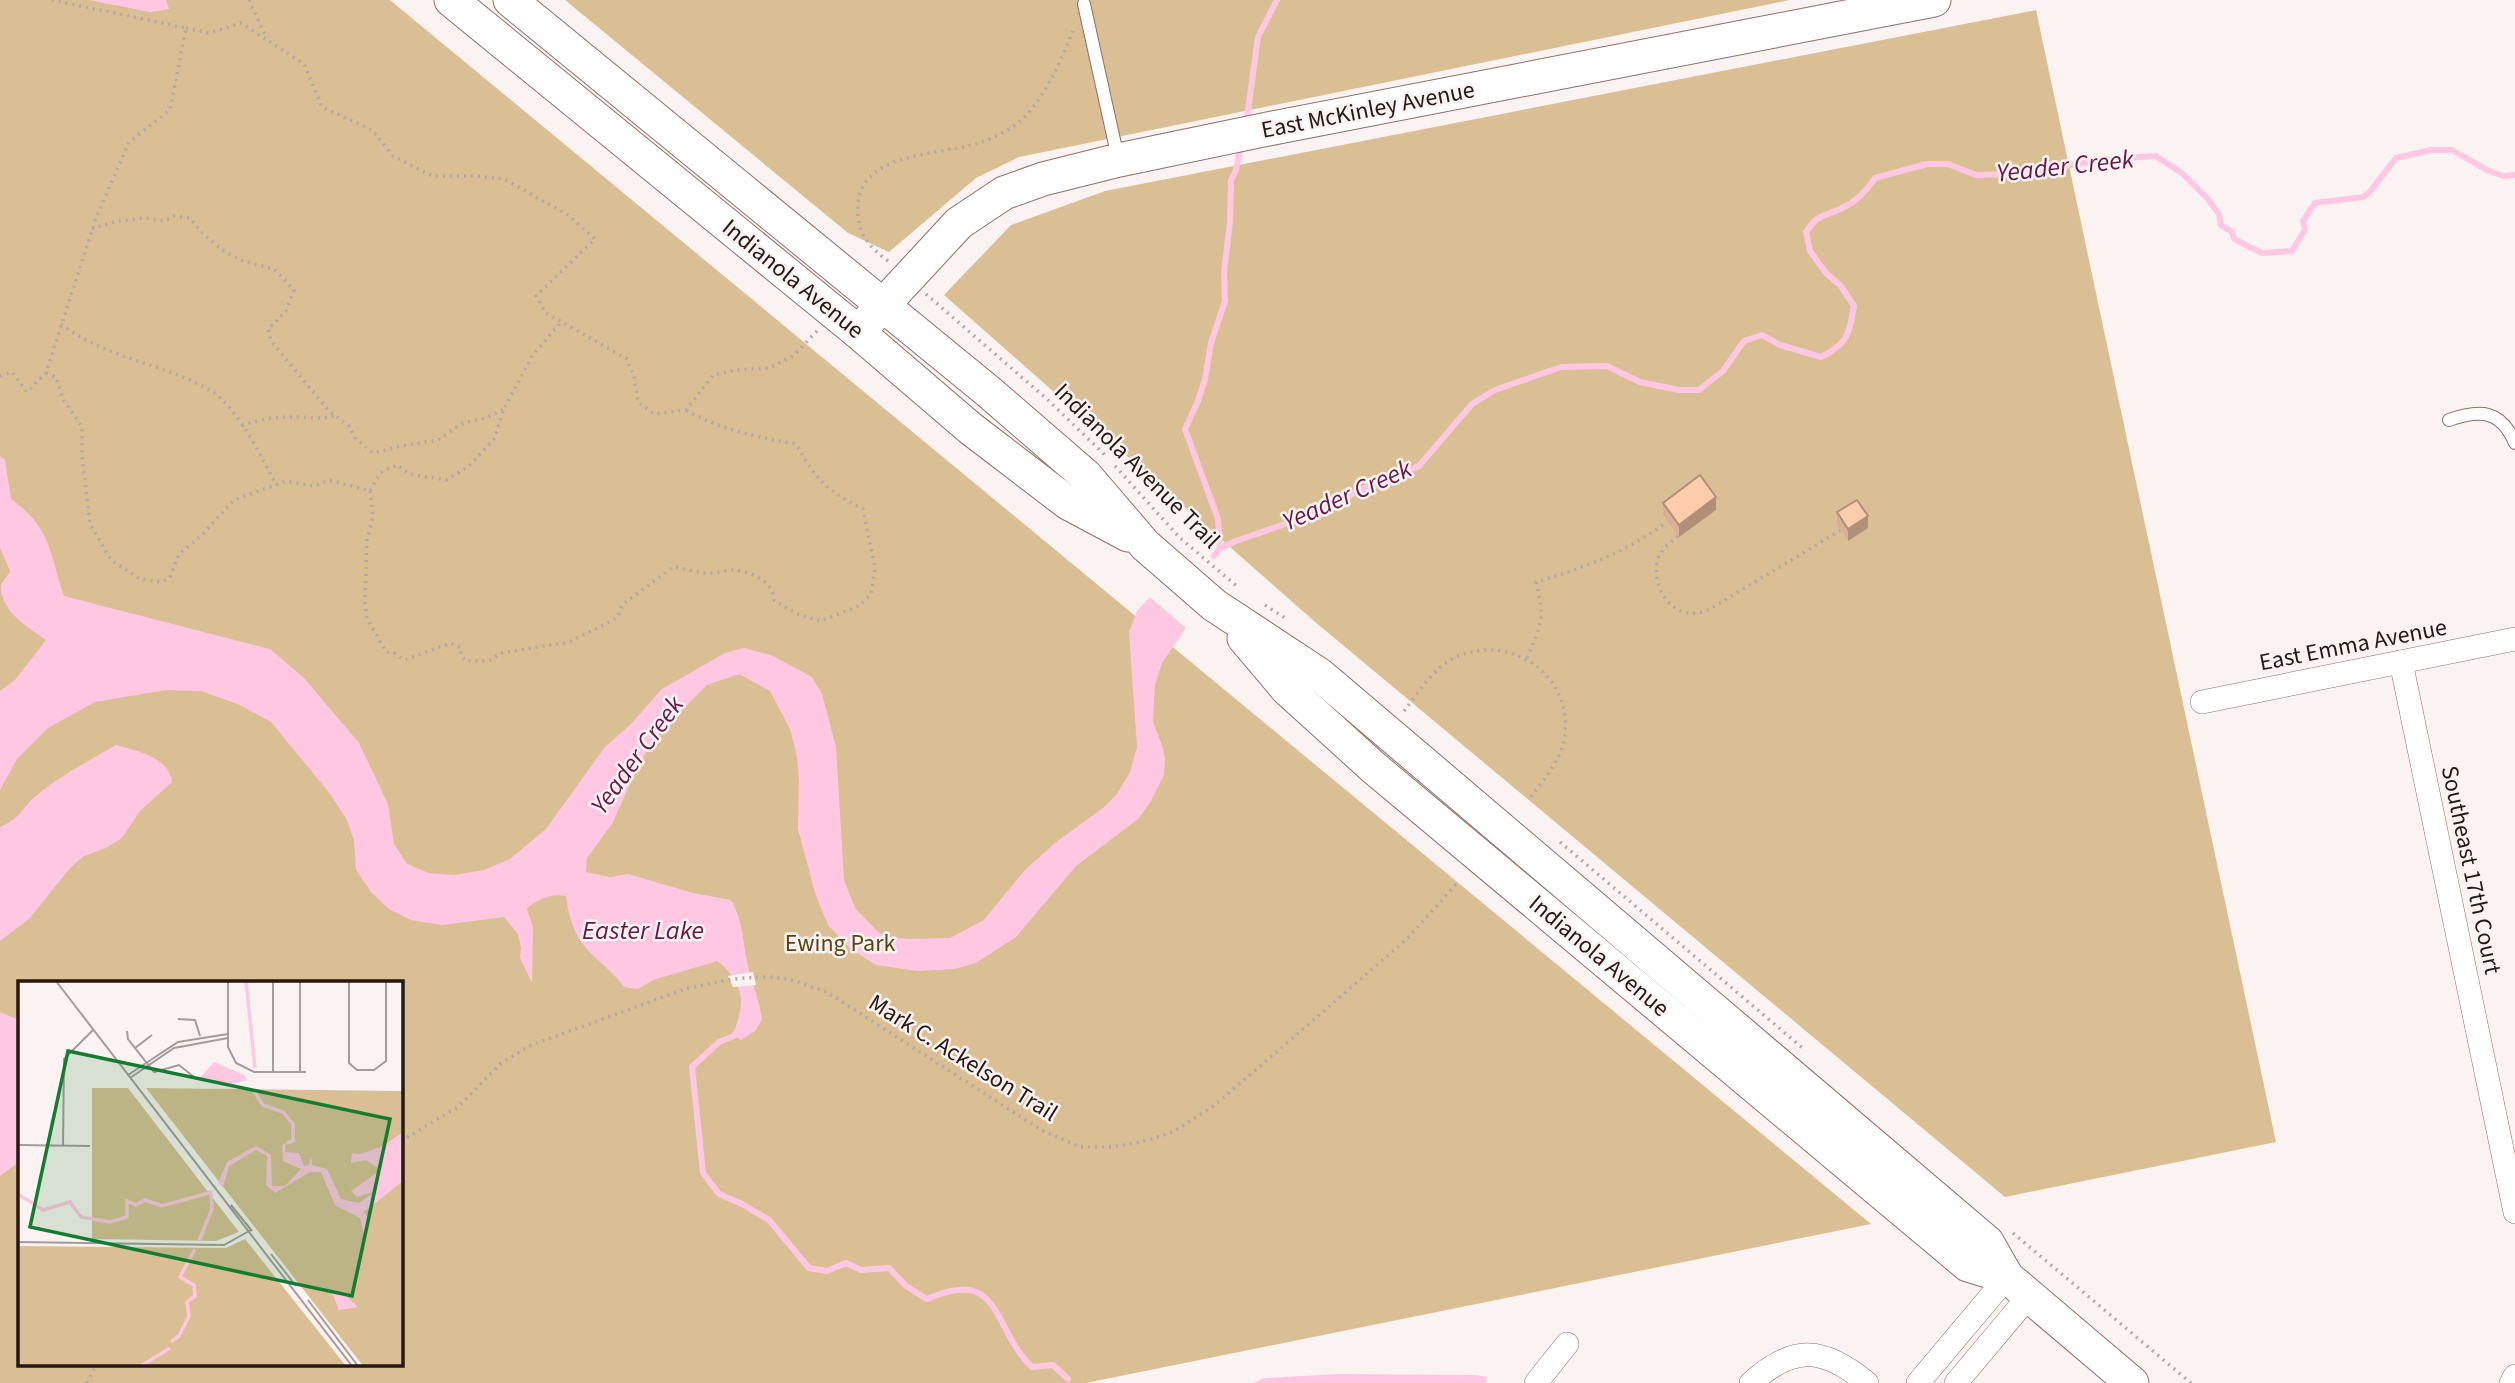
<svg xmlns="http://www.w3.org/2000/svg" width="2515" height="1383" viewBox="0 0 2515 1383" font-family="'Source Sans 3',sans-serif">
<rect width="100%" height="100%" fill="#fbf3f1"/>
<g fill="#dabf94" fill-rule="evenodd">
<path d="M0,0h390l1481,1224 -785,159h-1086zM19,982h382v382h-382z"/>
<polygon points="565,0 1790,0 1019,157 976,178 889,252 848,233"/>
<polygon points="2036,10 2276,1142 2005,1197 1314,621 944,295 1011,225 1105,191"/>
</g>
<g fill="#ffc7e2">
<polygon points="89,0 166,0 169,9 150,12"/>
<path d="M0,456l5,4 6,39c41,30 38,53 53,97l206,53 34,29 55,65 29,61 6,40 13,20 22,9 25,2 30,-5 26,-11 36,-30 59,-82 25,-22 32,-36 63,-36 19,-5 27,7 41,22 10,17 14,53 8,133 11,28 23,24 12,5 19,2 41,-1 34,-18 40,-49 32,-29 47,-34 14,-14 13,-22 7,-25 -8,-115 8,-21 13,-14 36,31 -24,35 -7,21 -2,38 10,26 2,12 -1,15 -13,26 -13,18 -62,47 -60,71 -40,26 -22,6 -35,2 -43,-6 -26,-17 -22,-23 -12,-29 -18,-67 1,-48 -2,-25 -7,-27 -20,-38 -31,-17 -32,11 -47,47 -20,30 -28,62 -25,34 -1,14 24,5 18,-3 65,19 38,7c12,20 12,44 17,66 4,18 12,35 14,54l-7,11 -14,9 -7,-4c1,-10 7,-23 7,-33 1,-16 -11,-33 -24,-42l-64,19 -15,9 -14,-2c-12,-17 -31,-29 -42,-44 -10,-14 -14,-31 -16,-47 -13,-3 -30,3 -39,13l6,18 -1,56 -12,-25 1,-10 -3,-14 -14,-17 -62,8 -31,-5 -22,-11 -17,-16 -16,-23 -2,-29 -7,-21 -16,-25 -60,-73 -31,-17 -39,-14 -35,-1 -71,12 -47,26 -31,31 -17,31v-99l15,-11 31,-40c-17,-12 -46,-29 -45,-54 1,-5 7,-10 9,-15l-10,-23z"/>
<path d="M116,745c22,6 53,12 56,37l-32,29 -18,27 -16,10 -22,8 -14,12 -40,50 -30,23v-114c22,-9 21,-19 37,-32 24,-20 52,-34 79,-50z"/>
<polygon points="0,1012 19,1020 19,1162 0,1176"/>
<polygon points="1338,1374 1476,1375 1487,1377 1486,1383 1252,1383 1265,1378"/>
</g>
<polygon fill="#fbf3f1" points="753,972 756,985 733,987 728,976"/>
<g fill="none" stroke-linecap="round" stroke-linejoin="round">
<g stroke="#ffc7e2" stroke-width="6">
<polyline points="1246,125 1258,37 1277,0"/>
<polyline points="1220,548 1218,519 1185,429 1198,401 1205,379 1211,343 1225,301 1224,272 1230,222 1231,180 1236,170 1241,145"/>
<path d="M1214,556l6,-8 16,-7 78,-27 46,-24 59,-24 53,-62 23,-14 66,-23 46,-1 33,16 39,8h20l24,-19 21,-30 18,-6 18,10 41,12c27,-13 28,-23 33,-51l-13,-20 -15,-13 -16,-22 -4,-19c13,-20 17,-14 36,-24 14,-6 25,-18 33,-30l52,-14h21l28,11 35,-1 99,-15 46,-3 27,18 24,24 12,16 2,11 11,7 2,7 28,14 30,-2 13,-21 -2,-9 12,-18 48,-6 6,-4 27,-35 35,-8h21l35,20 16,6 12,-1"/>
<path d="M738,1030l-4,6 -15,6 -27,25 11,106 16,21 23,10 27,16 40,48 18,3 19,-8 15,7 28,-2 17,18 21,13c76,-33 64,29 105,68l21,-2 15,14"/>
</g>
<defs>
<g id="lane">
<polyline points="1084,4 1118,158"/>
<path d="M2449,420c31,-11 52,-10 66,23"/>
</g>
<g id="street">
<polyline points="2401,662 2515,1212"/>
<polyline points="2202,702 2515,639"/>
<polyline points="1536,1383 1567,1344"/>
<path d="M1751,1383c43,-39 73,-36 116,0"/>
<polyline points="1918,1383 2007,1277"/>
<polyline points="1956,1383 2030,1295"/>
<polyline points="2511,1383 2515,1376"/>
</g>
<g id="secondary">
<polyline points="451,0 858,332 970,428 1068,503 1128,535"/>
<polyline points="510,0 989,392 1086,476 1145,545 1214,605 1320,675 1987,1242 2007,1277 2132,1383"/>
<polyline points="858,332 959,223 1004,193 1043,179 1119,160 1273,128 1934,0"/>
<polyline points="1244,638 1287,689 1373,767 1968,1265 2007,1277"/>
</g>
</defs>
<use href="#lane" stroke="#906e67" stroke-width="14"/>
<use href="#street" stroke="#906e67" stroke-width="24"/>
<use href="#secondary" stroke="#906e67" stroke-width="35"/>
<g stroke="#b3a9a7" stroke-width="3.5" stroke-dasharray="2 5" stroke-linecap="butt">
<polyline points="249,0 266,37"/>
<polyline points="186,28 209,33 241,23 304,64 322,107 372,130 393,156 432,176 476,176 504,179 568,215 595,239 536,296 546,313 627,359 634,376 638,402 654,414 686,410 713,375 736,370 769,368 793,356 818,330"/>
<polyline points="92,229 114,222 143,218 165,221 174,216 190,218 203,234 224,251 243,261 274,269 294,290 286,311 268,329 271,341 330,412 349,426 355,438 373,453 401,446 438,440 463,423 486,418 504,409"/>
<path d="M888,261c-17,-13 -29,-25 -30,-47 -5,-62 77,-58 117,-70 12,-3 33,-13 43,-21 27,-24 41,-59 55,-92"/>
<polyline points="926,294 1048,400 1107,457"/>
<path d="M61,324c47,36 104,39 152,68 24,16 50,67 63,93"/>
<polyline points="46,373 56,377 63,399 82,427 82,455 90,524 111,560 140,579 162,582 170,577 179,554 201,536 234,500 286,481 314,486 329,480 370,491 380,473 397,465 409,474 446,480 468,467 494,439 504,409 532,356 561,322"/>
<polyline points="0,376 12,372 27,392 46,373 96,218 129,142 170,110 186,28 52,0"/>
<path d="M242,426c16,-7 35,-9 52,-9 14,0 28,3 41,-2"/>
<polyline points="1115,466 1180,538 1239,588"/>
<path d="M370,491l3,25 -6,23 -2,65 2,14 19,34 8,1 10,7 47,-17 10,5v6l4,7h24l12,-8 68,-11 48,-24 6,-14 50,-37c11,1 22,5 33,6 9,1 18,-3 27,-3 17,1 41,12 41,30l23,14 23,7 39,-15 12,-12 4,-26 -12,-59c-38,-20 -46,-28 -67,-65 -39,-7 -75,-14 -110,-34"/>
<path d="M1678,536c-7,6 -15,12 -19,20 -9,22 5,54 30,57 8,1 14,-1 21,-4l131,-79"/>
<polyline points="1265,605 1288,620"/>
<path d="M1527,658c15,-35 18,-39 9,-76 53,-16 86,-28 131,-60"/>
<path d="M1404,711c15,-19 30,-44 52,-54 53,-24 115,16 109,76 -2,25 -20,45 -35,65"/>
<polyline points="1560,842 1805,1050"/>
<path d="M401,1141l58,-35 41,-42 29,-18 153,-56c30,-8 78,-18 109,-10 12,3 24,8 36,12l214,138 40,17h31l29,-5 32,-10 42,-27 191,-165 53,-59"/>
<polyline points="2013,1233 2191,1383"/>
<polyline points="87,1383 97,1364"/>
</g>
<use href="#lane" stroke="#fff" stroke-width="12"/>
<use href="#street" stroke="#fff" stroke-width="23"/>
<use href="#secondary" stroke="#fff" stroke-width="33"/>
</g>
<g fill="#daaf93">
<polygon points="1663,503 1716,510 1679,537 1663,515"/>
<polygon points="1837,512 1868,528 1848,541 1837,525"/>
</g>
<g fill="#b18f78">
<polygon points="1716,497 1716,510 1679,537 1679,525"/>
<polygon points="1868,516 1868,528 1848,541 1848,529"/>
</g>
<g fill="#fdccab" stroke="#b18f78" stroke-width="2">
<polygon points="1700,475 1716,497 1679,525 1663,503"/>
<polygon points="1857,500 1868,516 1848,529 1837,512"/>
</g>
<g text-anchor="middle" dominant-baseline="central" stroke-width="5" stroke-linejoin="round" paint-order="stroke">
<g font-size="24" fill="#251815" stroke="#fbf3f1">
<text transform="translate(1368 110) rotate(-11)">East McKinley Avenue</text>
<text transform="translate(793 279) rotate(39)">Indianola Avenue</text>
<text transform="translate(1137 466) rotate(45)">Indianola Avenue Trail</text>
<text transform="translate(2353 645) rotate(-11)">East Emma Avenue</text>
<text transform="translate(2471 870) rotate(78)">Southeast 17th Court</text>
<text transform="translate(1599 956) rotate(40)">Indianola Avenue</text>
<text transform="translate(963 1058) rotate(32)">Mark C. Ackelson Trail</text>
</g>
<g font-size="24" fill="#5c4213" stroke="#fbf3f1">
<text x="840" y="943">Ewing Park</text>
</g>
<g font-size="26" font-style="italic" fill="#651846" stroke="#fbf3f1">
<text transform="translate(2065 166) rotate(-6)">Yeader Creek</text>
<text transform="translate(1347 495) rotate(-24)">Yeader Creek</text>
<text transform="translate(637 755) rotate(-54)">Yeader Creek</text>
<text x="643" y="930">Easter Lake</text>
</g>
</g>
<g transform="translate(18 981)">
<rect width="385" height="385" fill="#fbf3f1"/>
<path d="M74,107h36l111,144 -23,9 -124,-2zM128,107l257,3v275h-40zM227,258l101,127h-327v-120l207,2z" fill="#dabf94"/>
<path d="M196,81l31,13 2,5 -19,5 -29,-6zM385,151v49l-39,31 4,6 -3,20 -5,-20 -25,-13 -14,-33h-11l-35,21 -9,-8 1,-29 -11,-6 -27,16 -6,21 -5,-4 9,-21 29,-16 15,9 1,31h13l16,-17 -18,-8 -1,-16 4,-2 -1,9 14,1 5,13 5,-1 2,-9 1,9 15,4 14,30 18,4 17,-12 -19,6 -6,-6 30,-21 -15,-10 -15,3 1,-10 9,1 22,-8zM313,309l15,6 12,11 -19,3z" fill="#ffc7e2"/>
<path fill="none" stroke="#ffc7e2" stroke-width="3.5" d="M228,0l9,87M235,109l10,15 20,7 10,12v17l-6,2M0,213l25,16 27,-8 11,15 29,5 17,-5v-16l9,4 9,-5 17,6 50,-14M181,260l13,-32 -1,-15M153,361l8,-6 10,-20 -2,-14 8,-6 -1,-11 -14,-8 15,-28M123,385l29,-18"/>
<path fill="none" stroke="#a59b99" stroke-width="2" d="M38,0l296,385M210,0v66l8,16 18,9h52M282,0v91M331,0v82l8,7h17l12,-9v-80M160,38l17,1 5,16M109,50l1,8 26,33 25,-7 15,12M117,67l17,-13M255,91v-91M110,94l50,-33 50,-8M112,97l44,-30 54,-10M0,164l72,1M45,165l1,-87 29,-29M213,224l21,26M0,261l206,3 27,-15M253,273l25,32M290,319l50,66"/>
<path fill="#147c30" fill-opacity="0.15" stroke="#147c30" stroke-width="3.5" d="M50,70l322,68 -38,177 -322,-69z"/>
<rect width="385" height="385" fill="none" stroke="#251815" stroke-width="3.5"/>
</g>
</svg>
